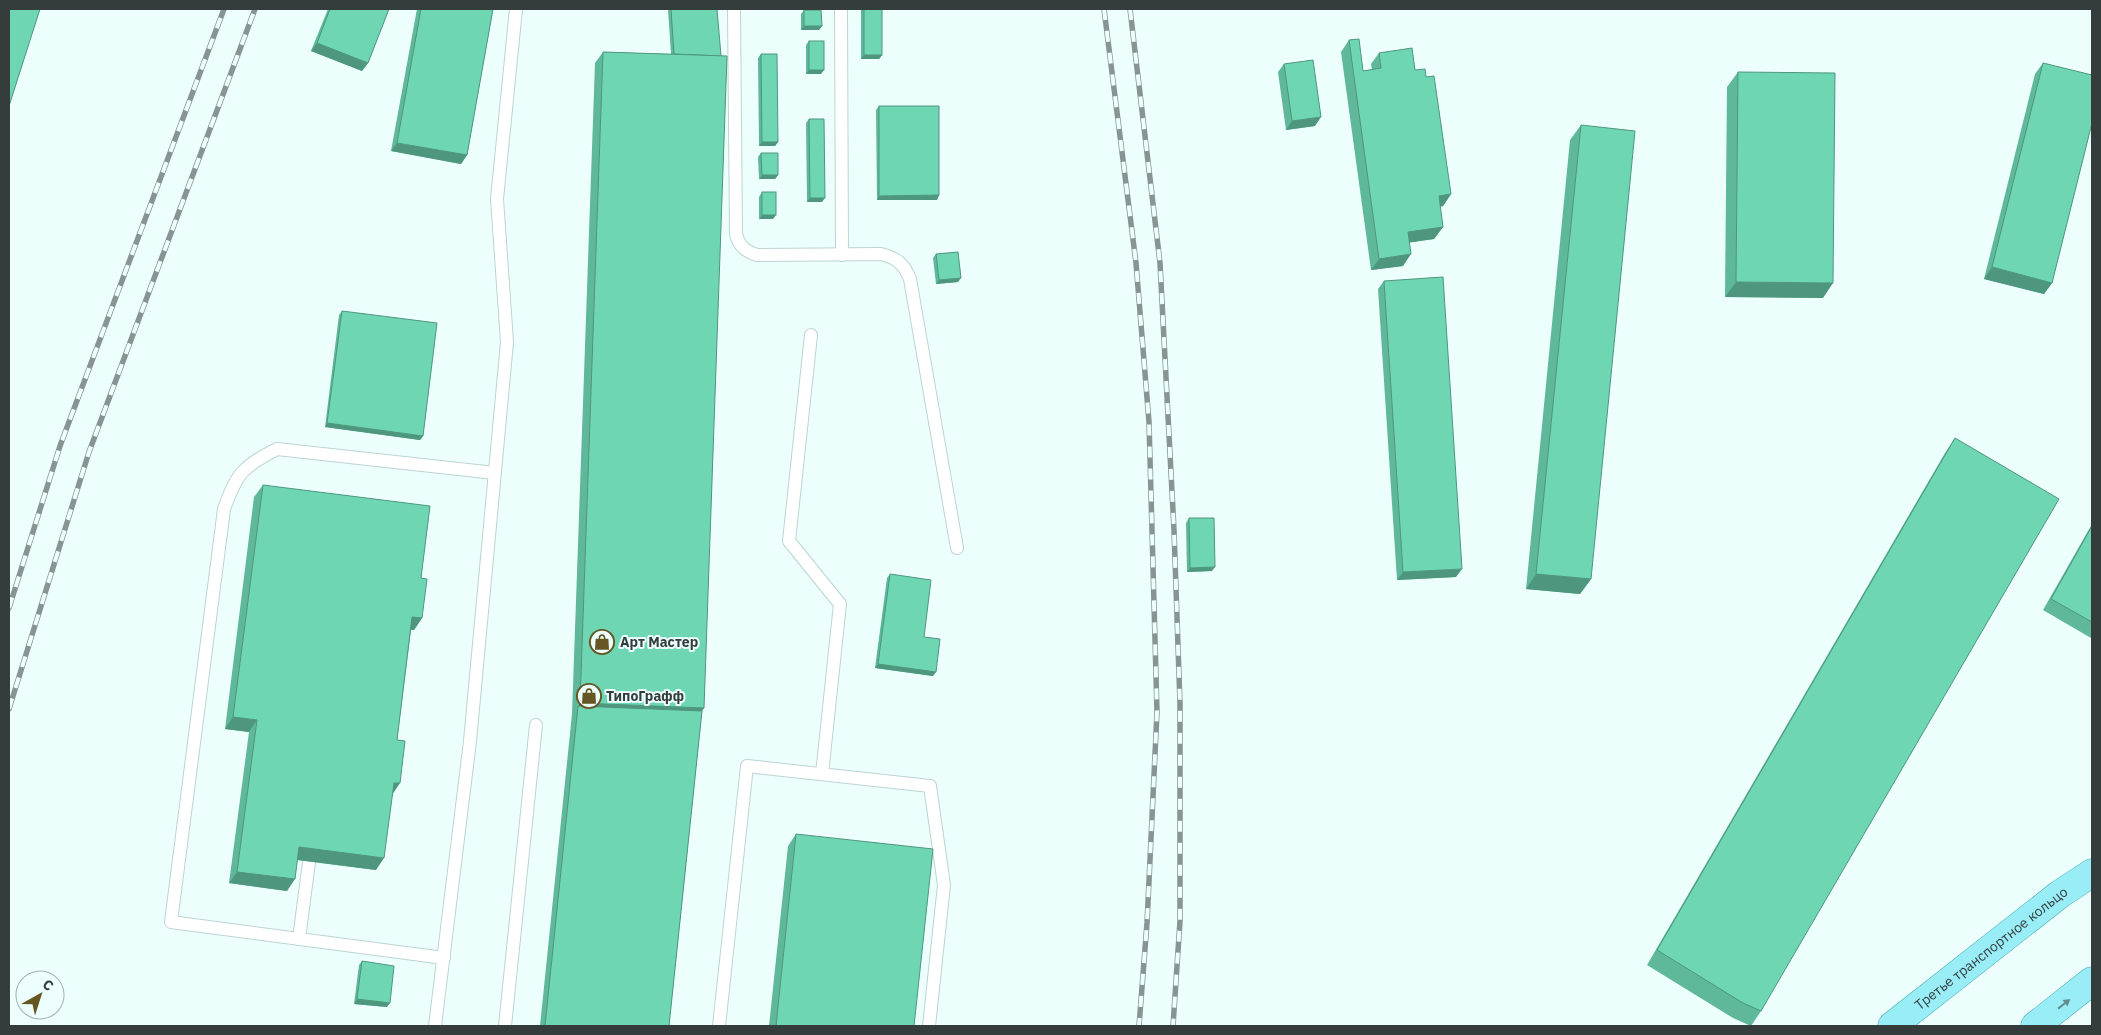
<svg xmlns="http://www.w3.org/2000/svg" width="2101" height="1035" viewBox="0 0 2101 1035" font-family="'IBM Plex Sans',sans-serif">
<rect width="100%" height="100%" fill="#ecfffd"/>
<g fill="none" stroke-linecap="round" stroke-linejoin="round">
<defs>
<g id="lane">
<path d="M734,9l2,225c3,12 9,17 21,21l124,-1c16,4 23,10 29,25l47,269"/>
<polyline points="841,9 842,255"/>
<polyline points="811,335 789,541 840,604 822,774"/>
<polyline points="299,939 309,862"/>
<path d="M444,958l-273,-36 53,-413c13,-36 18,-42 53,-60l218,24"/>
<polyline points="435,1026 470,741 507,342 497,199 516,9"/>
<polyline points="505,1026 536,725"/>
<polyline points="719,1026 747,766 930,786 944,885 929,1026"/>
</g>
<g id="primary">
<path id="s1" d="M1892,1026l168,-132 32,-21"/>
<polyline points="2035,1026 2092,981"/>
</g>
</defs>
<use href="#lane" stroke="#bdd4d2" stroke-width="14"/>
<use href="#primary" stroke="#49a8b2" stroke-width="29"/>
<use href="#lane" stroke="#fff" stroke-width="12"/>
<use href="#primary" stroke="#99edf7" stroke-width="28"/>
<defs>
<g id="rail">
<polyline points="1104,9 1136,263 1149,422 1157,712 1147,923 1139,1026"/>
<polyline points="1130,9 1160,263 1174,530 1180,704 1180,921 1173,1026"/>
<polyline points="9,608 60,446 224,9"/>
<polyline points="9,709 89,452 255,9"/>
</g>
</defs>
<use href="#rail" stroke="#879493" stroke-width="5.5"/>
<use href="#rail" stroke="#ecfffd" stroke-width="4" stroke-dasharray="11" stroke-linecap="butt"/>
</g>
<g fill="#5fb89a">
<polygon points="328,9 389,9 368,63 362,71 311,51"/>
<polygon points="417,9 493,9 467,155 461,164 391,151"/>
<polygon points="668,9 717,9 704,708 702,711 669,1026 540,1026 572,714 595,63 603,52 671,54"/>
<polygon points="861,9 882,9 882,55 879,59 861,59"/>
<polygon points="804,10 822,26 819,30 801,30 801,14"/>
<polygon points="1349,40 1363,71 1372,70 1371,64 1379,53 1415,70 1426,77 1451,194 1443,206 1440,207 1443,227 1434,239 1410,242 1403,266 1371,270 1341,52"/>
<polygon points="809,41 821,74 806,74 806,45"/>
<polygon points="761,54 778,142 775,146 759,146 758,58"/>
<polygon points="2043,63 2052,283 2044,294 1984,279 2035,74"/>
<polygon points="1284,64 1315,126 1286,130 1278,72"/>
<polygon points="1738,72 1823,298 1725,297 1727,87"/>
<polygon points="879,106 939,195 937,200 877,200 876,110"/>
<polygon points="809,119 822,202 807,202 806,123"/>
<polygon points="1581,125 1591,579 1580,594 1526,589 1570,140"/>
<polygon points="761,153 778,175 775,179 759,179 758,157"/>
<polygon points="762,192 773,219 759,219 759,197"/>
<polygon points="936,254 958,282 936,284 933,258"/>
<polygon points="1384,281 1456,577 1397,580 1378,289"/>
<polygon points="342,311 423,436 420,440 325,427 339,315"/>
<polygon points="1955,438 1761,1011 1751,1026 1733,1018 1647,965 1945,453"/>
<polygon points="263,485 421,578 422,618 414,630 411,630 397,740 392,794 376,870 297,860 287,891 229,883 249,732 225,729 254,497"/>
<polygon points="1189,518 1212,571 1187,572 1186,523"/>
<polygon points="2092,524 2092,637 2091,638 2043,610"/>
<polygon points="890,574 924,637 933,676 875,668 887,578"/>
<polygon points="796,834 914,1026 769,1026 788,846"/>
<polygon points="362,961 387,1007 354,1004 359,965"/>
</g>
<g fill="#4e967d">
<polygon points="804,26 822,26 819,30 801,30"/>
<polygon points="317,43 368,63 362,71 311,51"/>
<polygon points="864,55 882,55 879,59 861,59"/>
<polygon points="809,70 824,70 821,74 806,74"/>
<polygon points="1321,117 1315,126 1286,130 1292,121"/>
<polygon points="762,142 778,142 775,146 759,146"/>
<polygon points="397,143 467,155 461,164 391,151"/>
<polygon points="762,175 778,175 775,179 759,179"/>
<polygon points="1451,194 1443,206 1430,208 1439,196"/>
<polygon points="939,195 937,200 877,200 879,196"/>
<polygon points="810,198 825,198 822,202 807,202"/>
<polygon points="762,215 776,215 773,219 759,219"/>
<polygon points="1443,227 1434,239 1400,244 1408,232"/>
<polygon points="1411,254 1403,266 1371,270 1379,259"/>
<polygon points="1992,267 2052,283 2044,294 1984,279"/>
<polygon points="961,278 958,282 936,284 939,280"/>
<polygon points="1736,282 1833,283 1823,298 1725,297"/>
<polygon points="327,423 423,436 420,440 325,427"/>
<polygon points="1215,567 1212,571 1187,572 1190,568"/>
<polygon points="1462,569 1456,577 1397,580 1403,572"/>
<polygon points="1536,574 1591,579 1580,594 1526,589"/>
<polygon points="412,617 422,618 414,630 404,629"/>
<polygon points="878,664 936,672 933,676 875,668"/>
<polygon points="580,703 704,708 696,719 578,706"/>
<polygon points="233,717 257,720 249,732 225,729"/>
<polygon points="394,783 400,783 392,795"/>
<polygon points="299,847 384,858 376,870 290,859"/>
<polygon points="237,872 295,879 287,891 229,883"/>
<polygon points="357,999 390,1003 387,1007 354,1004"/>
</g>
<g fill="#6fd6b3" stroke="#4e967d">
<polygon points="9,9 40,9 9,106"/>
<polygon points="330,9 389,9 368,63 317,43"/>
<polygon points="421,9 493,9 467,155 397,143"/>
<polygon points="671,9 717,9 721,56 674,54"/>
<rect x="864" y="9" width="18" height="46"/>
<polygon points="804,10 821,10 822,26 804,26"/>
<polygon points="1359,39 1363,71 1381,68 1379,53 1412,48 1415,70 1425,69 1426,77 1434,76 1451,194 1439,196 1443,227 1408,232 1411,254 1379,259 1349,40"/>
<rect x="809" y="41" width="15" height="29"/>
<polygon points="603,52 727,56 704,708 580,703"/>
<polygon points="761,54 777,54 778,142 762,142"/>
<polygon points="1313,60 1321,117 1292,121 1284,64"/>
<polygon points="2043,63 2092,75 2092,123 2052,283 1992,267"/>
<polygon points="1738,72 1835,73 1833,283 1736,282"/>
<polygon points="879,106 939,106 939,195 879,196"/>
<polygon points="809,119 824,119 825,198 810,198"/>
<polygon points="1581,125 1635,131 1591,579 1536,574"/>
<polygon points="761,153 778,153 778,175 762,175"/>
<rect x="762" y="192" width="14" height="23"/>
<polygon points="958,252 961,278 939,280 936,254"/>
<polygon points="1443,277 1462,569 1403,572 1384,281"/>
<polygon points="342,311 437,323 423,436 327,423"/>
<polygon points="1955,438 2059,499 1761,1011 1743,1003 1657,950"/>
<polygon points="263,485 430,506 421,578 427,579 422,618 412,617 397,740 405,741 400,783 394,783 384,858 299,847 295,879 237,872 257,720 233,717"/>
<polygon points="1189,518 1214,518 1215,567 1190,568"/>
<polygon points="2092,526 2092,622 2051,599"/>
<polygon points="890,574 931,580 924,637 940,639 936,672 878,664"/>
<polygon points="578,706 702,711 669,1026 545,1026"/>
<polygon points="796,834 933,849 914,1026 776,1026"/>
<polygon points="362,961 394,966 390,1003 357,999"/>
</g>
<defs><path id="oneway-solid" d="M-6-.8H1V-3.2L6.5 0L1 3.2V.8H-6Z" transform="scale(1.25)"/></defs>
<use fill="#618c90" href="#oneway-solid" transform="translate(2064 1004) rotate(-38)"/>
<defs>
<symbol id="shop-ring" viewBox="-11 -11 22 22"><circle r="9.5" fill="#ecfffd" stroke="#655623" stroke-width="1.5"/><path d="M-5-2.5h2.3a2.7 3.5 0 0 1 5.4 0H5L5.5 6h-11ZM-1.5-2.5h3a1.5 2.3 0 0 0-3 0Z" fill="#655623"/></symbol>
</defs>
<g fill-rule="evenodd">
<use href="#shop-ring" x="588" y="628" width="28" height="28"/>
<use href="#shop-ring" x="575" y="682" width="28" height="28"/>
</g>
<g text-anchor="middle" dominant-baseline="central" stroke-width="4" stroke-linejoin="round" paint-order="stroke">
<g font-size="14" font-weight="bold" fill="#343d3c" stroke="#ecfffd" text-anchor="start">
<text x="620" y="642">Арт Мастер</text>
<text x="606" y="696">ТипоГрафф</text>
</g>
<g font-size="14" fill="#343d3c" stroke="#ecfffd">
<text stroke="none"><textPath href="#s1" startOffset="126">Третье транспортное кольцо</textPath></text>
</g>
</g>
<rect width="2101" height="1035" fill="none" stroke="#343d3c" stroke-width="20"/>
<g transform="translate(40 995) rotate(39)"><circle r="24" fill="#ecfffd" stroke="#a2b1b0"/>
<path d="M0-4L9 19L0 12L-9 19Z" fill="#655623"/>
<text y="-8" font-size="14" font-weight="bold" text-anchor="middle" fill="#343d3c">С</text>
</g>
</svg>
